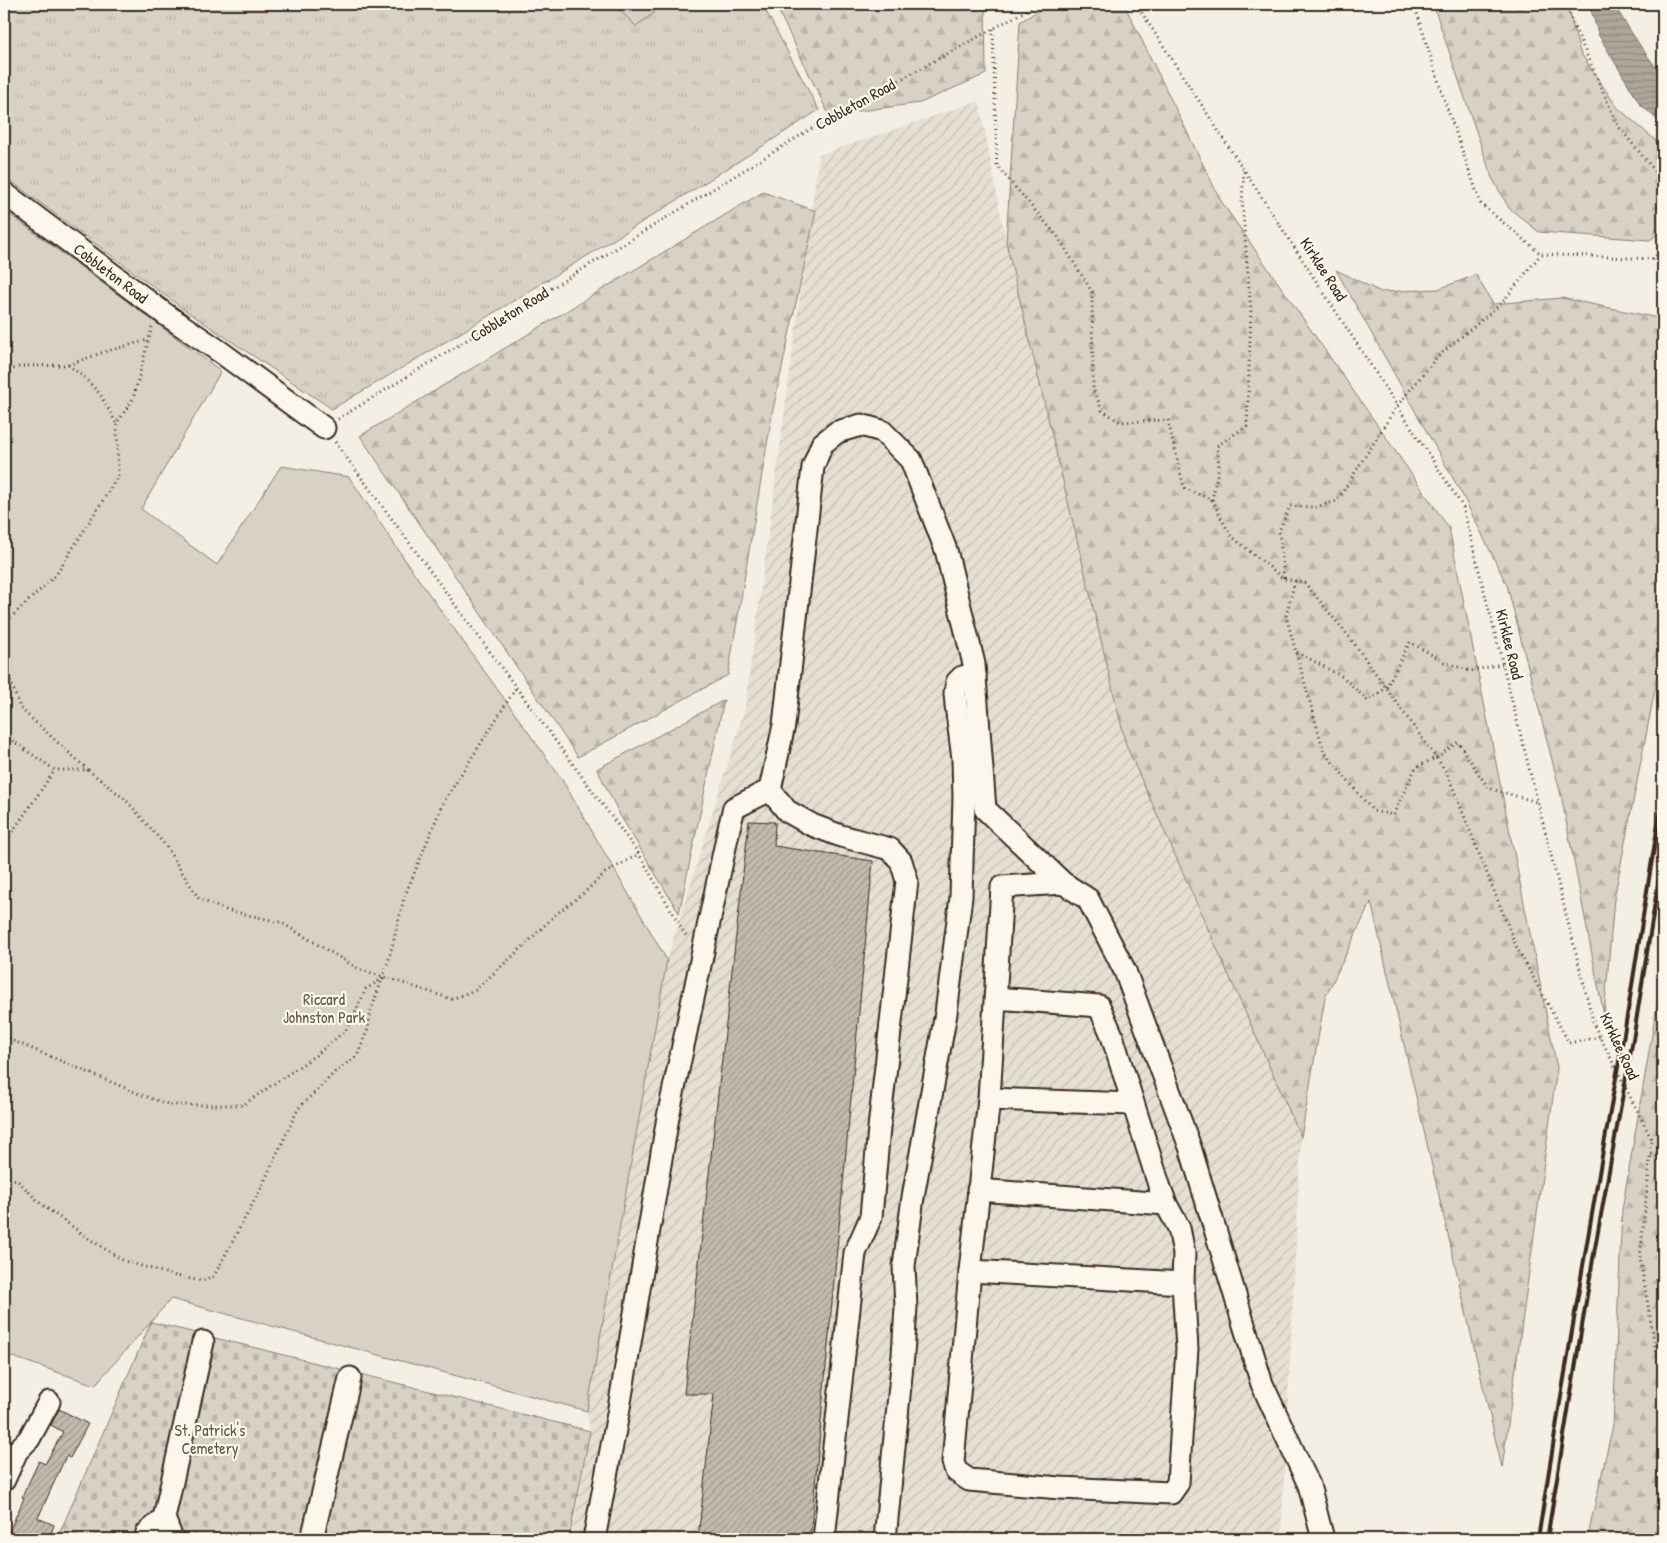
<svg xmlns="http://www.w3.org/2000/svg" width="1667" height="1543" viewBox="0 0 1667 1543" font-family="'Patrick Hand',sans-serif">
<defs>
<pattern id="industrial-furrows" width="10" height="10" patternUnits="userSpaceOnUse" patternTransform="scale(1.25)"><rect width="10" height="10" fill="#e5dfd4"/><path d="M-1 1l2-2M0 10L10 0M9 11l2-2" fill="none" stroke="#c5c0b6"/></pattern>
<pattern id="grass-tufts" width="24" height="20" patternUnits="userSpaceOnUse" patternTransform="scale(1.25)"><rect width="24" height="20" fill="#d8d1c6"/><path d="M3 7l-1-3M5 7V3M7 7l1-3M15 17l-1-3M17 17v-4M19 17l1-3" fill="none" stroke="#bab4aa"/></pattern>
<pattern id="forest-firs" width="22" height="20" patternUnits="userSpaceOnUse" patternTransform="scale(1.25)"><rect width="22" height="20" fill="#d8d1c6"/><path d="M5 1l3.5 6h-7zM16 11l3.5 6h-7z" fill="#bab4aa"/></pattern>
<pattern id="cemetery-stones" width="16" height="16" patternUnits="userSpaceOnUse" patternTransform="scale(1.25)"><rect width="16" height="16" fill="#d8d1c6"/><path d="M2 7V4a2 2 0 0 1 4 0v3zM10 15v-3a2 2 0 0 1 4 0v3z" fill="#bab4aa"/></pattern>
<pattern id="water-rules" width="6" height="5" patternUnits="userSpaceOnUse" patternTransform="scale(1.25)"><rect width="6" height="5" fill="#afa69a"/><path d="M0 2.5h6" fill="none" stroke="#90877d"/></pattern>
<pattern id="building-hatch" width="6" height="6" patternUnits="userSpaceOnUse" patternTransform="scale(1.25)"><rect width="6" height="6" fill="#c3bbb0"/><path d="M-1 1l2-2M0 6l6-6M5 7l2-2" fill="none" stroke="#a0988f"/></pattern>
</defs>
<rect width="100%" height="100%" fill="#f3efe4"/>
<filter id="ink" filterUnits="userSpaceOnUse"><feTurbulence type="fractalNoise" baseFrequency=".02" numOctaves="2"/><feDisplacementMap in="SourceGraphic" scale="10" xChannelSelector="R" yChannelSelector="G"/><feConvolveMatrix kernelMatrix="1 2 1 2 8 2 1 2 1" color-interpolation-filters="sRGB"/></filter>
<g filter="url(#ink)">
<polygon fill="url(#industrial-furrows)" points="979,101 1006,242 1126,745 1301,1137 1281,1539 571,1539 590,1431 587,1411 667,960 745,708 819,155"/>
<path fill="url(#grass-tufts)" stroke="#8a7e72" d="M4,4h758l57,106c-160,103 -323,203 -487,299l-150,-101 -178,-132z"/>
<g fill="url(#forest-firs)" stroke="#8a7e72">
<polygon points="613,4 654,4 654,13 636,26"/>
<polygon points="775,4 985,4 986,74 920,103 829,115"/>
<polygon points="1049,4 1124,4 1221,201 1449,528 1557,1068 1502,1468 1371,902 1325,998 1301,1137 1126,745 1006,242 1020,22"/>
<polygon points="1433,4 1567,4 1580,52 1617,107 1663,147 1663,230 1650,240 1539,232 1509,208 1492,178"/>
<polygon points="763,192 816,211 773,409 728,675 578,757 360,436"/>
<polygon points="1336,270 1381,292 1438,289 1476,275 1493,304 1562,298 1663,319 1663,648 1614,899 1604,1016 1561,795 1507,585 1464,498"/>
<polygon points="724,700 679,913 620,815 597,769"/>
<polygon points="1663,970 1663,1539 1587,1539 1613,1425 1622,1210"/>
</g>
<polygon fill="url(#cemetery-stones)" stroke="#8a7e72" points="151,1322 590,1431 569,1539 57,1539"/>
<polygon fill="#d8d1c6" stroke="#8a7e72" points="4,210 221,371 141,509 217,565 281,466 349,477 414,573 561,778 667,960 587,1411 171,1299 95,1385 4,1354"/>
<polygon fill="url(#water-rules)" stroke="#817468" points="1589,4 1616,4 1619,13 1641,47 1663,77 1663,125 1640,104 1599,36"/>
<g fill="url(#building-hatch)" stroke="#3b2a1e">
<polygon points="749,821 775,822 774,846 873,861 810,1539 698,1539 714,1394 684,1394"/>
<polygon points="59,1409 88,1424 70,1458 66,1456 38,1518 54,1525 49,1539 6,1539 24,1498 22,1497 39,1461 45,1464 63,1432 51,1425"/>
</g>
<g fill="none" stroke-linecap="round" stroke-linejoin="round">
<defs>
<g id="minor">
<polyline points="4,193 165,314 222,353 324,428"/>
<polyline points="770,790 787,811 812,825 841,836 890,849 901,861 907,881 879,1128 871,1217 855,1253 824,1539"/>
<polyline points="996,998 1099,1006 1111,1033 1160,1188 1166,1204 1179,1228 1184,1253 1183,1283 1187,1349 1178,1483 1171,1493 1060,1488 969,1480 956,1471 953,1462 970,1271 989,1099 1002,887 1063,883"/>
<polyline points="989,1099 1133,1104"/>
<polyline points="978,1190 1166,1204"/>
<polyline points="970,1271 1183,1283"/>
<polyline points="4,1480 17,1451 29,1439 49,1402"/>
<polyline points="149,1539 147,1533 164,1518"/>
<polyline points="172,1539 164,1518 203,1342"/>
<polyline points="312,1539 350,1378"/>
<polyline points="594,1539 618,1414 668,1117 729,828 734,808 770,790 784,725 813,467 822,444 837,432 861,425 882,431 911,460 946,550 974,664 985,809 1063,883 1088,899 1125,971 1190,1147 1262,1384 1309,1485 1323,1539"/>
<polyline points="885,1539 903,1355 906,1307 904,1266 913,1197 946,1013 961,897 964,798 963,759 956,705 955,693 957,682 962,677 975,675"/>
</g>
</defs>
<use href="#minor" stroke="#3b2a1e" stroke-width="25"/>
<g stroke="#3b2a1e" stroke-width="3" stroke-dasharray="1 4" stroke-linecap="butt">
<polyline points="1136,4 1463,507 1594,1025 1652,1140 1640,1258 1656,1352 1663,1362"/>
<polyline points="1414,4 1444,99 1481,204 1541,254 1652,259 1663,250"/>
<polyline points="1567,4 1571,19 1618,126 1663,181"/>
<polyline points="993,29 997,166 1058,237 1092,292 1093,389 1102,410 1120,422 1168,420 1184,488 1212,500 1230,535 1284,579 1304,582 1351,639 1447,773 1516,946 1569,1043 1600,1037"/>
<polyline points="1652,259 1663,261"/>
<polyline points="68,365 104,352 148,340"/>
<polyline points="4,372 22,366 68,365 83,376 100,394 116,423"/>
<polyline points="338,419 816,126 1038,4"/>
<polyline points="335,442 639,854 687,938"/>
<polyline points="1212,500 1219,466 1217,446 1247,426 1251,312 1242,201 1244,170"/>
<polyline points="1284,578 1279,531 1290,506 1316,507 1337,501 1397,406 1437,357 1502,303 1541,254"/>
<polyline points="1295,581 1286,616 1324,752 1373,811 1393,815 1416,767 1436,758 1458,742 1488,788 1537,802"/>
<polyline points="1297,652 1343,677 1368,701 1386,688 1410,642 1444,662 1470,671 1502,664"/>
<polyline points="4,735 55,770 88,770 126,800 165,845 199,899 226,910 280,922 359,969 452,999 475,990 525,945 555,915 585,892 605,873 639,854"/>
<polyline points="88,770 20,708 8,673 8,620 56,575 118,476 117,423 133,399 152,327"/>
<polyline points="4,844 55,770"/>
<polyline points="4,1037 142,1095 170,1105 243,1105 316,1055 348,1028 366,989 383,978"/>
<polyline points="1651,1155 1663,1151"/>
<polyline points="4,1178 17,1180 41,1204 88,1238 124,1261 176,1276 202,1281 214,1276 261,1188 298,1109 335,1072 357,1056 368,1029 371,1011 389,959 404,898 443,803 516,688"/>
</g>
<use href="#minor" stroke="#fbf7ec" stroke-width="21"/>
<g stroke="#3b2a1e" stroke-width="4">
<path d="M1538,1539c27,-171 56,-341 87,-511 13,-77 24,-155 38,-232"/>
<polyline points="1547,1539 1593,1259 1635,1028 1663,852"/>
</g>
</g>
</g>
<g text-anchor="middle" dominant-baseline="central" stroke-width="4.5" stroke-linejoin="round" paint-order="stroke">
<g font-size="16" fill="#3b2a1e" stroke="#fbf7ec">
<text transform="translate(855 104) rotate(-29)">Cobbleton Road</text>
<text transform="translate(1324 269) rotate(57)">Kirklee Road</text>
<text transform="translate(111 273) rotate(37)">Cobbleton Road</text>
<text transform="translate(509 314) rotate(-32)">Cobbleton Road</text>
<text transform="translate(1510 644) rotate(76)">Kirklee Road</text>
<text transform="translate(1620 1046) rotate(65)">Kirklee Road</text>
</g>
<g font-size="16" fill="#625448" stroke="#fbf7ec">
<text x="324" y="999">Riccard<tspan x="324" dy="18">Johnston Park</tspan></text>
<text x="210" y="1430">St. Patrick's<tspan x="210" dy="18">Cemetery</tspan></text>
</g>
</g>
<rect width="1667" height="1543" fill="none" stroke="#fbf7ec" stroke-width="20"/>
<rect x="10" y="10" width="1647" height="1523" fill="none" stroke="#3b2a1e" stroke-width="2" filter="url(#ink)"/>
</svg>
